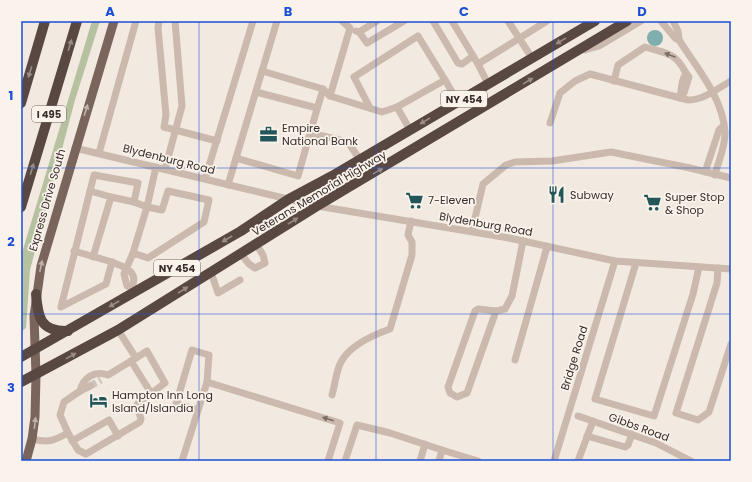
<svg xmlns="http://www.w3.org/2000/svg" width="752" height="482" viewBox="0 0 752 482" font-family="Poppins,sans-serif">
<rect width="100%" height="100%" fill="#f2e9e0"/>
<polygon fill="#b6c1a0" points="92,21 100,21 75,100 30,270 26,328 21,332 21,256"/>
<circle fill="#80adae" cx="655" cy="38" r="8"/>
<g fill="none" stroke-linecap="round" stroke-linejoin="round">
<polyline stroke="#cdc4bc" stroke-width="7" stroke-dasharray="7 3.5" stroke-linecap="butt" points="90,386 101,380"/>
<g stroke="#cab9ac" stroke-width="7">
<polyline points="159,21 158,28 166,115 164,127 217,141"/>
<polyline points="342,21 350,28 330,96 382,112 397,107 410,130"/>
<polyline points="433,21 458,63 462,64 473,56"/>
<polyline points="452,21 478,64 547,21"/>
<polyline points="508,21 532,58"/>
<path d="M661,21l14,17 4,2c18,28 44,58 46,92 1,13 -7,30 -10,43"/>
<polyline points="673,21 678,31 679,40"/>
<polyline points="356,31 359,32 377,21"/>
<polyline points="359,32 367,43 404,21"/>
<polyline points="585,50 599,46 641,21"/>
<polyline points="478,64 488,84"/>
<polyline points="262,71 323,89"/>
<path d="M614,81l4,-16 27,-18c22,7 29,4 41,26 -6,10 -4,16 -6,25"/>
<polyline points="256,92 317,108"/>
<polyline points="681,94 684,93 689,77 686,73"/>
<polyline points="330,96 323,89 310,133 348,142 360,160"/>
<polyline points="397,107 445,80 458,102"/>
<polyline points="370,108 354,77 418,36 445,80"/>
<path d="M550,123l10,-30 15,-12 15,-7 98,26c16,0 30,-12 43,-19"/>
<polyline points="75,148 317,206 509,238 615,261 731,269"/>
<polyline points="99,153 136,21"/>
<polyline points="236,158 277,21"/>
<polyline points="165,169 182,106 175,21"/>
<polyline points="705,172 719,130 723,126"/>
<polyline points="205,179 253,21"/>
<polyline points="228,185 236,158 298,176 310,133"/>
<polyline points="90,191 111,197 93,257"/>
<polyline points="111,197 134,202"/>
<polyline points="472,231 483,184 506,165 515,162 552,161 611,152 690,168 731,178"/>
<polyline points="74,251 112,262"/>
<path d="M133,253l14,-46 -13,-5 4,-19 -44,-8 -33,132 45,-23 6,-22c12,5 27,9 20,25l-5,-1 -3,-12 9,-21 15,5 56,-36 5,-22 -41,-9 -6,19 -15,-3 9,-40"/>
<polyline points="241,254 249,264 255,268 265,263 263,255 256,244"/>
<polyline points="636,263 595,399 654,416 693,294 699,267"/>
<polyline points="718,268 717,283 676,413 698,420 709,412 731,344"/>
<polyline points="211,272 218,293 240,280"/>
<polyline points="496,311 478,309 475,311 448,387 450,393 457,397 467,393 496,311 505,309 512,296 523,241"/>
<polyline points="515,360 547,247"/>
<polyline points="131,361 151,393"/>
<polyline points="207,382 340,423 328,461"/>
<polyline points="80,391 90,386"/>
<path d="M332,395c3,-10 4,-24 9,-33 9,-17 32,-27 49,-33l22,-74v-13l-4,-7 3,-14"/>
<polyline points="578,416 656,443 691,461"/>
<polyline points="68,433 78,450 86,454 140,422 141,419 137,406 138,403 165,383 147,351 136,358"/>
<polyline points="587,436 625,447 628,445 632,434"/>
<path d="M32,439c17,4 21,2 36,-6l-8,-18 4,-13 16,-11c3,-13 14,-21 28,-16l28,-17 -18,-28"/>
<polyline points="72,441 109,420 118,436"/>
<polyline points="442,450 478,461"/>
<polyline points="182,461 207,382 209,355 192,350 176,404 198,410"/>
<polyline points="345,461 357,425 390,433 442,450 439,461"/>
<polyline points="420,461 425,444"/>
<polyline points="554,461 615,261"/>
<polyline points="578,461 593,421"/>
</g>
<polyline stroke="#79655c" stroke-width="9" points="26,461 32,439 35,417 36,375 34,316 41,266 114,21"/>
<g stroke="#594842" stroke-width="10">
<polyline points="21,103 45,21"/>
<polyline points="21,207 77,21"/>
<path d="M36,294c2,23 4,38 32,37"/>
<polyline points="21,357 241,231 289,199 332,176 595,21"/>
<polyline points="21,382 118,330 317,206 627,21"/>
</g>
</g>
<defs><path id="oneway-solid" d="M-6-.8H1V-3.2L6.5 0L1 3.2V.8H-6Z"/></defs>
<g fill="#998c86">
<use href="#oneway-solid" transform="translate(561 41) rotate(149)"/>
<use href="#oneway-solid" transform="translate(70 45) rotate(-73)"/>
<use href="#oneway-solid" transform="translate(30 72) rotate(107)"/>
<use href="#oneway-solid" transform="translate(528 81) rotate(-31)"/>
<use href="#oneway-solid" transform="translate(425 121) rotate(149)"/>
<use href="#oneway-solid" transform="translate(32 169) rotate(-73)"/>
<use href="#oneway-solid" transform="translate(378 171) rotate(-31)"/>
<use href="#oneway-solid" transform="translate(293 221) rotate(-32)"/>
<use href="#oneway-solid" transform="translate(227 239) rotate(150)"/>
<use href="#oneway-solid" transform="translate(183 290) rotate(-32)"/>
<use href="#oneway-solid" transform="translate(114 304) rotate(150)"/>
<use href="#oneway-solid" transform="translate(71 356) rotate(-29)"/>
</g>
<g fill="#7a6d64">
<use href="#oneway-solid" transform="translate(670 55) rotate(-159)"/>
<use href="#oneway-solid" transform="translate(328 419) rotate(-163)"/>
</g>
<g fill="#bfb3ab">
<use href="#oneway-solid" transform="translate(86 110) rotate(-73)"/>
<use href="#oneway-solid" transform="translate(41 266) rotate(-78)"/>
<use href="#oneway-solid" transform="translate(35 423) rotate(-83)"/>
</g>
<path fill="none" stroke="#1d4ed8" stroke-width="1" stroke-opacity="0.55" d="M199,21v440M376,21v440M553,21v440M21,168h710M21,314h710"/>
<defs>
<symbol id="office-bare" viewBox="-9 -9 18 18"><path d="M-6-3h4V-5.5h4V-3h4V5H-6ZM-1-4.5V-3h2v-1.5ZM-6 0V1H6V0Z" fill="#225658" stroke="#f9f3ec" stroke-width="2.5" paint-order="stroke"/></symbol>
<symbol id="restaurant-bare" viewBox="-9 -9 18 18"><path d="M-5-6h1v4h1v-4h1v4h1v-4h1v5L-1.5 .5V6h-2V.5L-5-1ZM5-6V6H3V1.5H1.5Q1.5-4 5-6Z" fill="#225658" stroke="#f9f3ec" stroke-width="2.5" paint-order="stroke"/></symbol>
<symbol id="supermarket-bare" viewBox="-9 -9 18 18"><path d="M-6-5.5h2.5l.6 2H6L4.5 2H-2.5L-4.4-4H-6ZM-1.5 3.2a1.3 1.3 0 1 0 .1 0ZM3 3.2a1.3 1.3 0 1 0 .1 0Z" fill="#225658" stroke="#f9f3ec" stroke-width="2.5" paint-order="stroke"/></symbol>
<symbol id="hotel-bare" viewBox="-9 -9 18 18"><path d="M-6-4.5h1.5V1H6V5H4.5V3h-9V5H-6ZM-4 0a1.8 1.8 0 1 1 3.6 0ZM.5 0V-2.5h3Q6-2.5 6 0Z" fill="#225658" stroke="#f9f3ec" stroke-width="2.5" paint-order="stroke"/></symbol>
</defs>
<g fill-rule="evenodd">
<use href="#office-bare" x="256" y="122" width="25" height="25"/>
<use href="#restaurant-bare" x="544" y="182" width="25" height="25"/>
<use href="#supermarket-bare" x="402" y="188" width="25" height="25"/>
<use href="#supermarket-bare" x="640" y="190" width="25" height="25"/>
<use href="#hotel-bare" x="86" y="388" width="25" height="25"/>
</g>
<g text-anchor="middle" dominant-baseline="central" stroke-width="3.5" stroke-linejoin="round" paint-order="stroke">
<g fill="#f9f3ec" stroke="#726964" stroke-width="1">
<rect x="441" y="91" width="46" height="16" rx="3"/>
<rect x="32" y="106" width="34" height="16" rx="3"/>
<rect x="154" y="260" width="46" height="16" rx="3"/>
</g>
<g font-size="10" font-weight="bold" fill="#382e2a">
<text x="464" y="99">NY 454</text>
<text x="49" y="114">I 495</text>
<text x="177" y="268">NY 454</text>
</g>
<g font-size="11" fill="#382e2a" stroke="#f9f3ec" text-anchor="start">
<text x="282" y="128">Empire<tspan x="282" dy="13">National Bank</tspan></text>
<text x="570" y="195">Subway</text>
<text x="665" y="197">Super Stop<tspan x="665" dy="13">&amp; Shop</tspan></text>
<text x="428" y="200">7-Eleven</text>
<text x="112" y="395">Hampton Inn Long<tspan x="112" dy="13">Island/Islandia</tspan></text>
</g>
<g font-size="11" fill="#382e2a" stroke="#f9f3ec">
<text transform="translate(169 159) rotate(14)">Blydenburg Road</text>
<text transform="translate(319 193) rotate(-31)">Veterans Memorial Highway</text>
<text transform="translate(47 200) rotate(-74)">Express Drive South</text>
<text transform="translate(486 224) rotate(10)">Blydenburg Road</text>
<text transform="translate(574 358) rotate(-73)">Bridge Road</text>
<text transform="translate(639 427) rotate(20)">Gibbs Road</text>
</g>
</g>
<rect width="752" height="482" fill="none" stroke="#f9f3ec" stroke-width="44"/>
<rect x="22" y="22" width="708" height="438" fill="none" stroke="#1d4ed8" stroke-width="1.5"/>
<g font-size="13" text-anchor="middle" font-weight="bold" fill="#1d4ed8">
<text x="110" y="16">A</text>
<text x="288" y="16">B</text>
<text x="464" y="16">C</text>
<text x="642" y="16">D</text>
<text x="11" y="100">1</text>
<text x="11" y="246">2</text>
<text x="11" y="392">3</text>
</g>
</svg>
